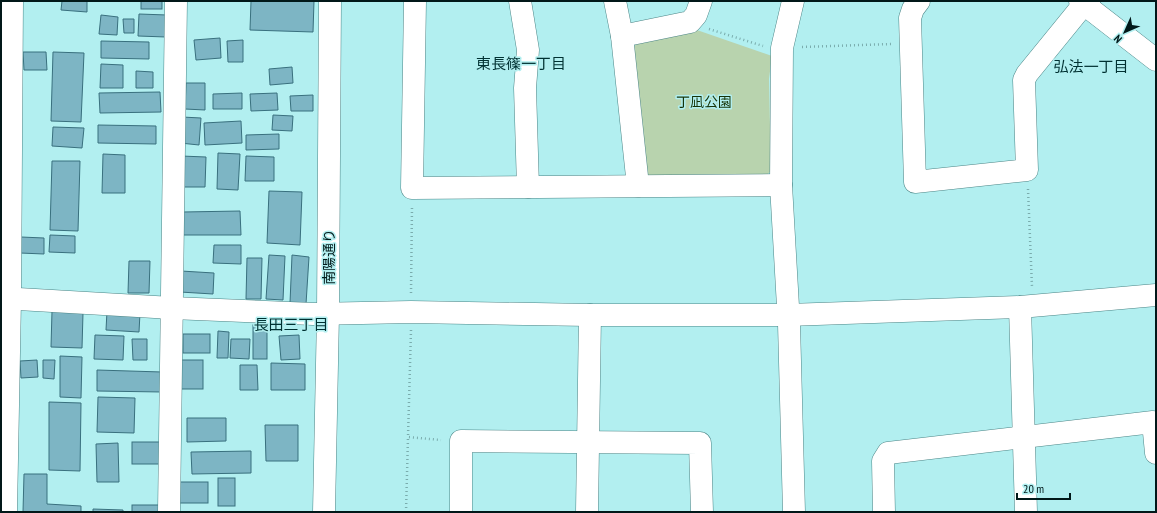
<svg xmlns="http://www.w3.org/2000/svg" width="1157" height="513" viewBox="0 0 1157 513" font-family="'PT Sans Narrow','Noto Sans JP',sans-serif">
<rect width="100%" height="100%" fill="#b2eff0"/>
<polygon fill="#b8d3ae" points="694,29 772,56 769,79 771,171 767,175 650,176 646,173 633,48 638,41"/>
<g fill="#7db5c4" stroke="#39707e">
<polygon points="62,1 87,1 87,12 61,10"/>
<rect x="141" y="1" width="21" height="8"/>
<polygon points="251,1 314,1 313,32 250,30"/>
<polygon points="139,14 167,15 166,37 138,36"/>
<polygon points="101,15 118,17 117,35 99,34"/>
<polygon points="123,19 134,19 134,33 124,33"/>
<polygon points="220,38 221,58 196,60 194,40"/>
<polygon points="243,40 243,62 228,62 227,41"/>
<polygon points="101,41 149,42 149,59 101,58"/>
<polygon points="23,52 46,52 47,70 24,70"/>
<polygon points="53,52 84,53 81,122 51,121"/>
<polygon points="101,64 123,65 123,88 100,88"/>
<polygon points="292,67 293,83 270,85 269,69"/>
<polygon points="136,71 153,72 153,88 136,88"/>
<polygon points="186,83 205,83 205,110 185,109"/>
<polygon points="160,92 161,112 100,113 99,93"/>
<polygon points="242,93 242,109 213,109 213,94"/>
<polygon points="277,93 278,110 251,111 250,94"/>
<polygon points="313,95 313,111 291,111 290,96"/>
<polygon points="273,115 293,116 292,131 272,130"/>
<polygon points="182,117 201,118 199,145 180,143"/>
<polygon points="241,121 242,143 205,145 204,123"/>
<polygon points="98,125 156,126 156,144 98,143"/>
<polygon points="53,127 84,128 82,148 52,146"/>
<polygon points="279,134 279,149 246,150 246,135"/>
<polygon points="218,153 240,154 238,190 217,189"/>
<polygon points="103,154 125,155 125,193 102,193"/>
<polygon points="181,156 206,157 205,187 181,187"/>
<polygon points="246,156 274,157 274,181 245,181"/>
<polygon points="52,161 80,161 78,231 50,230"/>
<polygon points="269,191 302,192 300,245 267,243"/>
<polygon points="240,211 241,235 183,235 183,212"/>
<polygon points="50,235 75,236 75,253 49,252"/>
<polygon points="21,237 44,238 44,254 20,253"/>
<polygon points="214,245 241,245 241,264 213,263"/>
<polygon points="269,255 285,256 283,300 266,299"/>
<polygon points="292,255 309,257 306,304 290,303"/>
<polygon points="247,258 262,258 261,299 246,299"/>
<polygon points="129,261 150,261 149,293 128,293"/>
<polygon points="181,271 214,273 213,294 180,292"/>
<polygon points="52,311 83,313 82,348 51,347"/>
<polygon points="107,311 140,313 139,332 106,330"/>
<rect x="253" y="325" width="14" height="34"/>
<polygon points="218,331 229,332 228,358 217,358"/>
<rect x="183" y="334" width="27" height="19"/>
<polygon points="95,335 124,336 123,360 94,359"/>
<polygon points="299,335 300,359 281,360 279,336"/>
<polygon points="132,339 147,339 147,360 133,360"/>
<polygon points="231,339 250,339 249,359 230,358"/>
<polygon points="60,356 82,357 81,398 60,397"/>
<polygon points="37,360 38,377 21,378 20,361"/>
<polygon points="43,360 55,360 54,379 43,378"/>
<rect x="180" y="360" width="23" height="29"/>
<polygon points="271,363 305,364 305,390 271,390"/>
<polygon points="240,365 257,365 258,390 240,390"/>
<polygon points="97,370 162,372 162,392 97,391"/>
<polygon points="98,397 135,398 134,433 97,432"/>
<polygon points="49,402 81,403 80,471 49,470"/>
<polygon points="187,418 226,418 226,441 187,442"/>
<polygon points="265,425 298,425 298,461 266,461"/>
<rect x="132" y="442" width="29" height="22"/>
<polygon points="118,443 119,482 97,482 96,444"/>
<polygon points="251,451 251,473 192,474 191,452"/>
<polygon points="24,474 47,474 47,504 81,506 81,512 23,512"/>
<rect x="218" y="478" width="17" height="28"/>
<rect x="179" y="482" width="29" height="21"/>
<rect x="132" y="505" width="27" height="7"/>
<polygon points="93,509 123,510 123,512 93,512"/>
</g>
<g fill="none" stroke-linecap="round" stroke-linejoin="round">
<defs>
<g id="minor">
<polyline points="415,1 412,188 781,185"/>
<polyline points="520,1 528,50 525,88 528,187"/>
<polyline points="615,1 622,36 638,186"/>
<polyline points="793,1 782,48 781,185 789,324 794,512"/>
<polyline points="919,1 913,9 910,18 915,182 1027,170 1024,80 1027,74 1084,4 1089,1"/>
<polyline points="1080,1 1156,60"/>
<polyline points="622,36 690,22 696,15 701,1"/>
<polyline points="1,298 172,308 313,314 411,312 590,315 788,315 1020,307 1156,295"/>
<polyline points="1020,307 1026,512"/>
<polyline points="6,512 10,299 12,1"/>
<polyline points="169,512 176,1"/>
<polyline points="324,512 328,314 330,1"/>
<polyline points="461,512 461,441 700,443 702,512"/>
<polyline points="587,512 590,315"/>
<polyline points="884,512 883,461 888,453 1153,422 1156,453"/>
</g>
</defs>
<use href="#minor" stroke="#4b8586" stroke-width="23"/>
<g stroke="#7aacad" stroke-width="2.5" stroke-dasharray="1 3" stroke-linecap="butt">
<polyline points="709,29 763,46"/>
<polyline points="802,47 891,44"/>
<polyline points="1028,189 1032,287"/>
<polyline points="411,293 412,206"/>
<polyline points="411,330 408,437 441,440"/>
<polyline points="406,512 408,437"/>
</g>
<use href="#minor" stroke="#fff" stroke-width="22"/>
</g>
<g text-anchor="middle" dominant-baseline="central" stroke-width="3" stroke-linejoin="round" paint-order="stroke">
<g font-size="14" fill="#163307" stroke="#b2eff0">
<text x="704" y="102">丁凪公園</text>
</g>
<g font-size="14" fill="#011819" stroke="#b2eff0">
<text transform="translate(329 257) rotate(-90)">南陽通り</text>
</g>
<g font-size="15" fill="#003132" stroke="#b2eff0">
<text x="521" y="63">東長篠一丁目</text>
<text x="1091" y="66">弘法一丁目</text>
<text x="291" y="324">長田三丁目</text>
</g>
</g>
<rect width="1157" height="513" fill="none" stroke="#011819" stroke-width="4"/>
<g transform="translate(1125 32) rotate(225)" stroke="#b2eff0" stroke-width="3" paint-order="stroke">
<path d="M0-3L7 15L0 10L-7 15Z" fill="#011819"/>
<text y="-6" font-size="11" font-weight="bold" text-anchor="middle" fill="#011819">N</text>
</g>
<path d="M1017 493v6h53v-6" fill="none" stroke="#011819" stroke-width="2"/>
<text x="1023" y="493" font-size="12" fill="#011819" stroke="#b2eff0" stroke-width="3" paint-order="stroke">20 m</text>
</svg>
